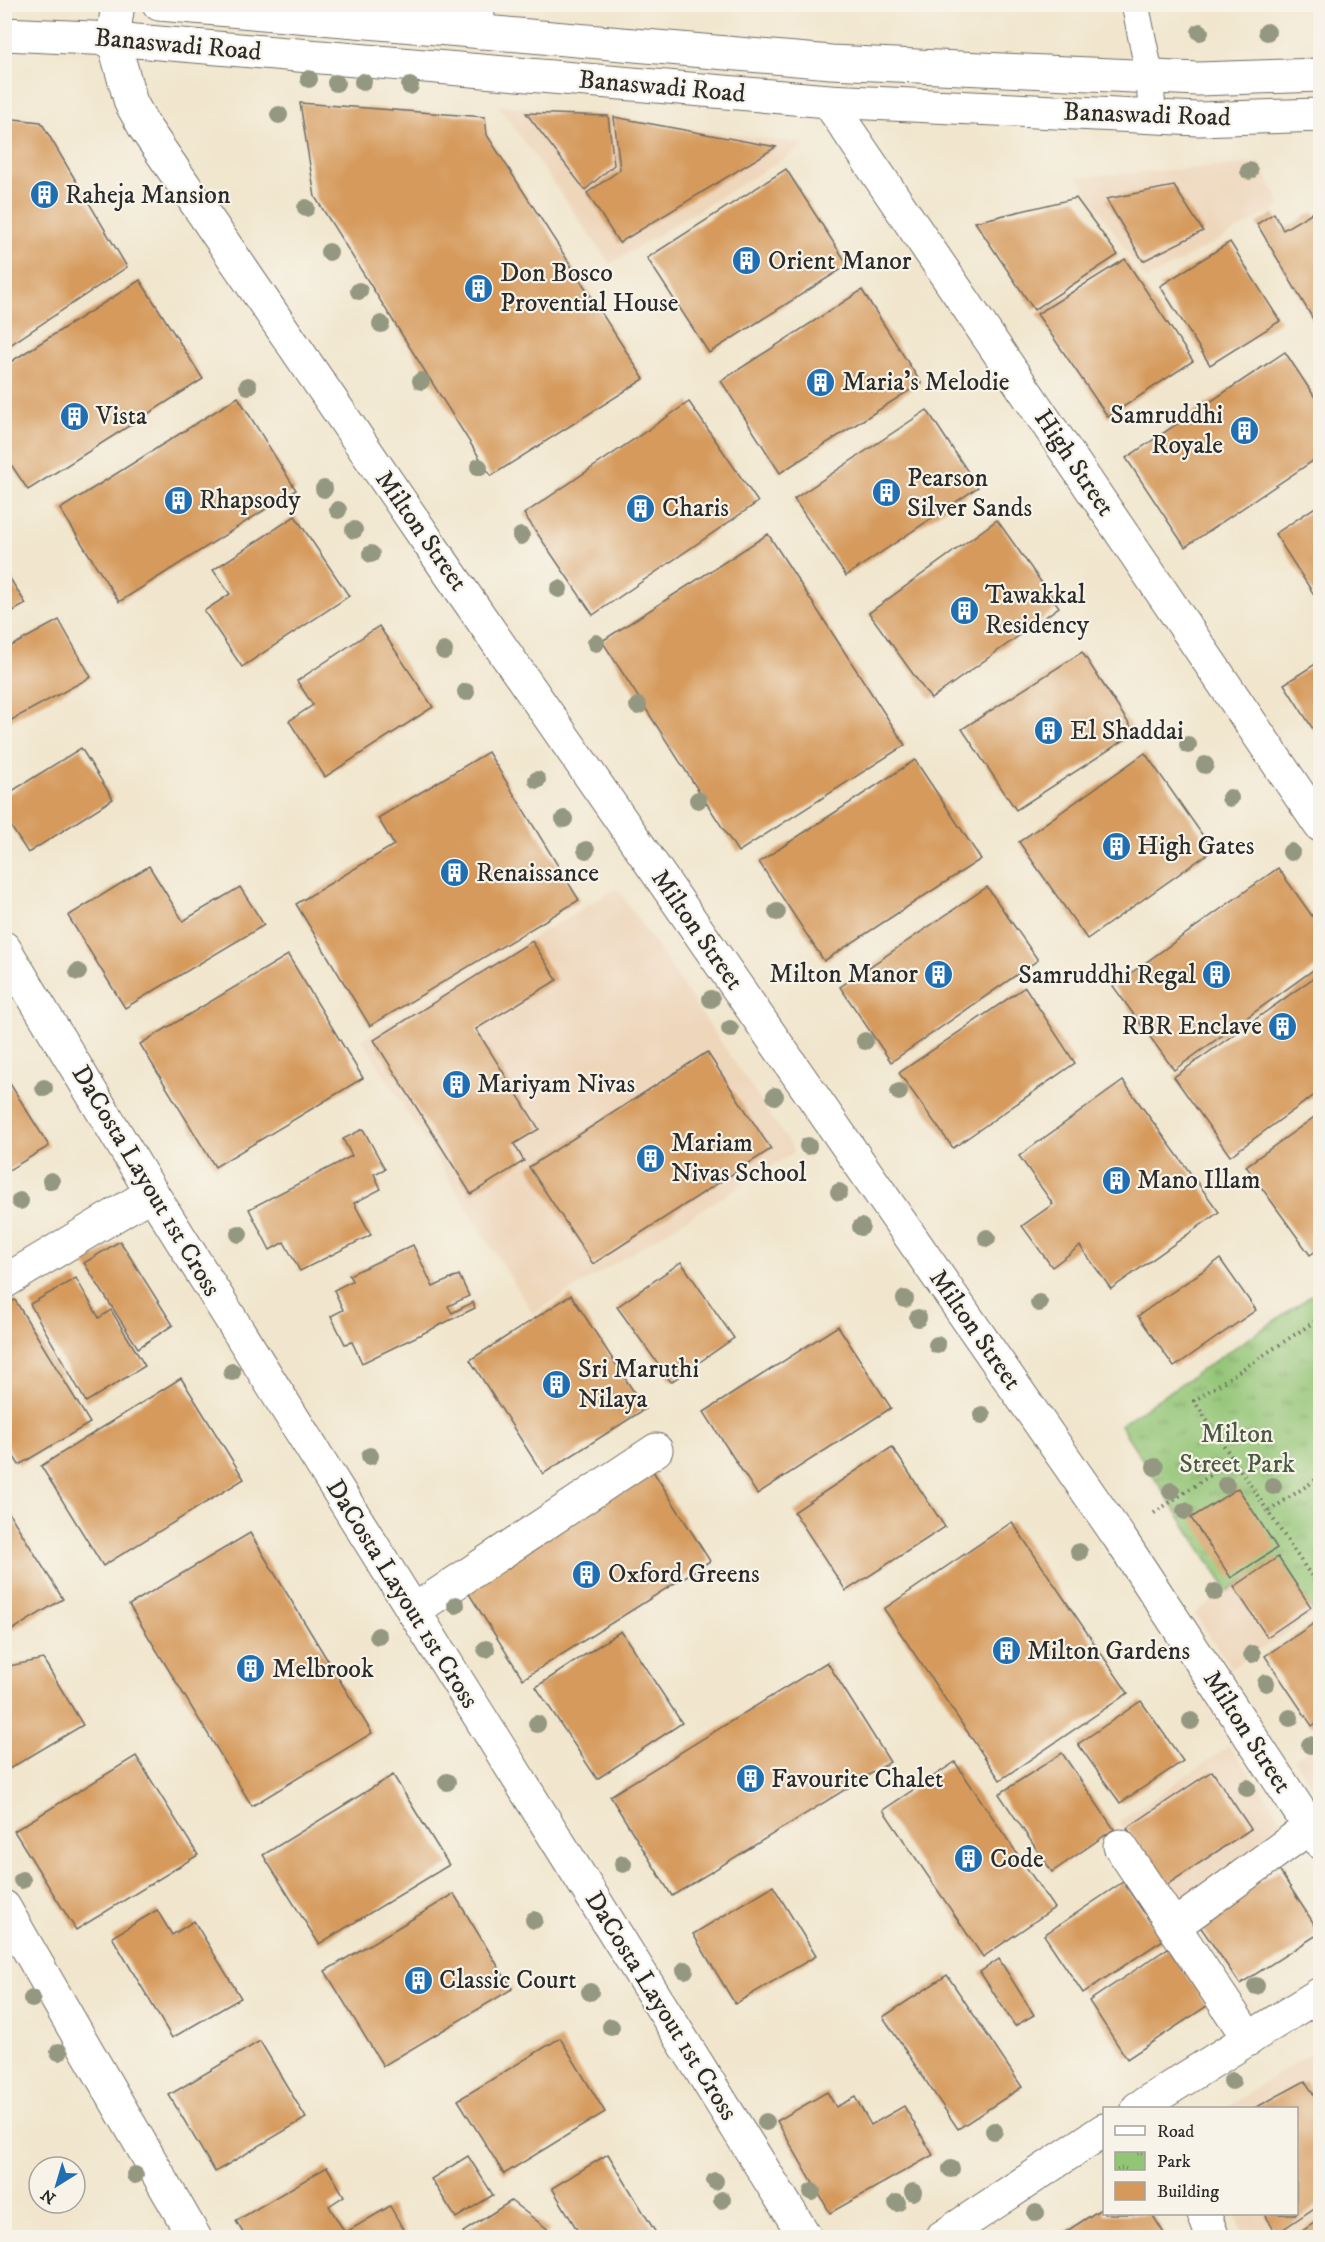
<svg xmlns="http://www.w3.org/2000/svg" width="1325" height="2242" viewBox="0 0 1325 2242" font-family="'IM FELL DW Pica',serif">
<defs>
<pattern id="park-tufts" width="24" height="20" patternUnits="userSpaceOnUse" patternTransform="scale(1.5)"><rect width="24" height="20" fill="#93c576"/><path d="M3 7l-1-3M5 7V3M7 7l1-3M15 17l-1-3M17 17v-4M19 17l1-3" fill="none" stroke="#78a061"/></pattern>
</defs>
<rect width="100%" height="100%" fill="#f7f3e8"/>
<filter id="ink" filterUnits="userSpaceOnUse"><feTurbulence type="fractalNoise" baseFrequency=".0167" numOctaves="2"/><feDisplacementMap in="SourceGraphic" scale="12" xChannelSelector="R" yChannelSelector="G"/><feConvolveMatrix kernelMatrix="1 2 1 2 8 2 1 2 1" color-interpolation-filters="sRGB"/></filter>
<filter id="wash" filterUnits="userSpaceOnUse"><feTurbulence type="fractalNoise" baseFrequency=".008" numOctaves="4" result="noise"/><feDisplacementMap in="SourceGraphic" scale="24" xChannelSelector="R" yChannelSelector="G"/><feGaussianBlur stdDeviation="1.35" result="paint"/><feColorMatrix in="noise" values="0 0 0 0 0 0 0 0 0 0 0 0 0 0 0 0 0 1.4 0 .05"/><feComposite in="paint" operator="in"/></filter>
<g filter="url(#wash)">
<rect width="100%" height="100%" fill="#f1e6cd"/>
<g fill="#eed6bb">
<polygon points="498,105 808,144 610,264"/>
<polygon points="1260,163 1281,206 1146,280 1077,177"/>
<polygon points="617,888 795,1152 533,1314 362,1039"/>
<polygon points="1278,1557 1315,1614 1232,1668 1194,1613"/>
<polygon points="1320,1743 1320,1799 1294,1759"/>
<polygon points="1229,1746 1289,1827 1172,1903 1119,1822"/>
<polygon points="1320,2047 1320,2237 1243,2237 1235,2214 1296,2214 1296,2108 1226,2108"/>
</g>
<polygon fill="url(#park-tufts)" stroke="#5f7850" stroke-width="1.5" points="1320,1290 1320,1622 1278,1558 1228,1591 1120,1425"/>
<g id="blocks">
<g fill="#d59a5b">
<polygon points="300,103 485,117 487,135 644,379 491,476 315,197"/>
<polygon points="526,113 608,116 614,165 585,190"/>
<polygon points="614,117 776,147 619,243 587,193 620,170"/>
<polygon points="4,118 41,122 127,267 4,349"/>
<polygon points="786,169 848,265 709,353 647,258"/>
<polygon points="1174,186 1203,231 1143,261 1106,199"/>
<polygon points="1076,198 1118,255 1034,310 975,222"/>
<polygon points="1313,212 1320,222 1320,331 1257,224 1274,213 1283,230"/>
<polygon points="1230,242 1280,321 1210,365 1160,286"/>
<polygon points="1125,259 1193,361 1108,417 1037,314"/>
<polygon points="140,280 203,379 28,490 4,454 4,366"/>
<polygon points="862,290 921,383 780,473 721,381"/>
<polygon points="1285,352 1320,405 1320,456 1185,547 1126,458"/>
<polygon points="238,397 296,490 119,602 60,509"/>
<polygon points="689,402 758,502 593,615 524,514"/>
<polygon points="927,410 978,487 846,576 794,499"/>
<polygon points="1320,504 1320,604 1275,534"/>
<polygon points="295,516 349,596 242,667 204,611 230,594 213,570"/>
<polygon points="997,520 1059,607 931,699 869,613"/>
<polygon points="768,534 905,745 738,852 602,641"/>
<polygon points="4,569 26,604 4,616"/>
<polygon points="59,620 91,677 4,724 4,650"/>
<polygon points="379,626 433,707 325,777 289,721 313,705 297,681"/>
<polygon points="1082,652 1135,733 1016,810 962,729"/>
<polygon points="1320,661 1320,740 1284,684"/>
<polygon points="81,748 113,799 28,853 4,816 4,796"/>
<polygon points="488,752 579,900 370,1026 296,904 394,845 378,818"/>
<polygon points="1145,753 1213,850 1087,939 1019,842"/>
<polygon points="915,760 981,859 824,961 759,862"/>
<polygon points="149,866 183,921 240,887 264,925 125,1008 68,916"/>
<polygon points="1278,868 1320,927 1320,965 1174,1070 1113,986"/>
<polygon points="987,887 1038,960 891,1062 840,987"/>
<polygon points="532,941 557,980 476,1029 539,1129 514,1144 524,1161 471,1194 374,1040"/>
<polygon points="288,955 363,1078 215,1167 140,1044"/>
<polygon points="1319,974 1320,1091 1230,1156 1174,1077"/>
<polygon points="1025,987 1075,1063 953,1148 899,1073"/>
<polygon points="707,1052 771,1149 593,1264 529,1167"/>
<polygon points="4,1074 49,1146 4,1173"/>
<polygon points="1123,1081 1219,1212 1111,1289 1080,1246 1052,1267 1022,1226 1053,1204 1019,1156"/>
<polygon points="1320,1113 1320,1248 1310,1255 1246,1166"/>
<polygon points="363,1129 385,1169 374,1174 381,1189 354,1203 371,1235 300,1271 284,1242 270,1250 249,1209 352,1156 343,1139"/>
<polygon points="120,1241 173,1325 138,1348 84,1263"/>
<polygon points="413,1245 433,1287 459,1275 469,1296 448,1306 452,1313 473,1302 475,1308 362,1363 352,1342 345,1344 331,1316 343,1310 334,1290 352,1281 349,1275"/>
<polygon points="1220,1259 1256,1310 1174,1367 1138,1316"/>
<polygon points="681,1262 734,1338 671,1382 617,1307"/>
<polygon points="76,1278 99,1318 111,1310 145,1366 86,1402 30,1304"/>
<polygon points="571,1295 645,1409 543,1474 470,1360"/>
<polygon points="15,1300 90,1423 19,1465 4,1441 4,1306"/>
<polygon points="838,1326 891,1408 757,1494 704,1412"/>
<polygon points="181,1378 244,1479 103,1566 41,1466"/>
<polygon points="892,1447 945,1527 846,1591 794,1512"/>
<polygon points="651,1468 710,1561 523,1679 464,1586"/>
<polygon points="1238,1488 1277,1548 1231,1578 1191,1518"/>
<polygon points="4,1505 63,1599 4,1635"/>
<polygon points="1012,1522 1128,1693 1000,1780 884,1609"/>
<polygon points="250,1533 372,1733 252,1806 129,1605"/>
<polygon points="1278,1557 1311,1607 1267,1637 1234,1587"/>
<polygon points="1316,1622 1320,1628 1320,1720 1312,1726 1265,1656"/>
<polygon points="621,1631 682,1723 597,1779 536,1687"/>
<polygon points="43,1659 83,1725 4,1772 4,1667"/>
<polygon points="827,1662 890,1762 672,1896 610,1796"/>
<polygon points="1141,1701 1183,1761 1120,1803 1078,1744"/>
<polygon points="1062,1753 1114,1829 1052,1872 999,1794"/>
<polygon points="136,1756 198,1855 76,1930 14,1831"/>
<polygon points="955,1762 1054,1908 983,1957 883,1810"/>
<polygon points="1212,1771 1251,1829 1165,1886 1127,1828"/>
<polygon points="393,1775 449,1865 319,1944 263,1855"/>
<polygon points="1279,1870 1320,1933 1240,1984 1197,1922"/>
<polygon points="1123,1882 1163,1940 1083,1993 1044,1935"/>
<polygon points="773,1886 816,1956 735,2004 693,1934"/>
<polygon points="454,1894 512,1989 383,2066 325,1971"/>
<polygon points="157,1910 172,1935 194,1921 241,1998 172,2038 112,1937"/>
<polygon points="1168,1948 1207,2006 1127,2059 1089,2001"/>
<polygon points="999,1959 1034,2015 1015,2026 980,1972"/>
<polygon points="947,1975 1022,2087 958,2129 883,2017"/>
<polygon points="560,2038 605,2112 504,2174 458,2100"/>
<polygon points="260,2041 306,2118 215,2172 169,2095"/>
<polygon points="1305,2081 1320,2104 1320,2204 1276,2234 1265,2214 1296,2214 1296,2108 1255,2108"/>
<polygon points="827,2092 836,2107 855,2097 871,2125 904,2106 933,2155 830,2213 777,2121"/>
<polygon points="608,2154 659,2238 582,2238 552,2188"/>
<polygon points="468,2156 493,2195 456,2218 431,2179"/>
<polygon points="327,2167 344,2196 329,2206 345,2233 390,2206 408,2238 246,2238 236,2221"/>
<polygon points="511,2201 550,2231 539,2238 466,2238 463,2232"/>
<polygon points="1104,2207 1104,2214 1152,2214 1167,2238 1056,2238"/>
<polygon points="1320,2219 1320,2238 1292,2238"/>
</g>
</g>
</g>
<g filter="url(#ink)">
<use href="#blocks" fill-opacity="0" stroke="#706c64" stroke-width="1.5"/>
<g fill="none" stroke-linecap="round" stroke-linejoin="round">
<defs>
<polyline id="service" points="1135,4 1150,77 1152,116"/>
<g id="minor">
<polyline points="118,4 113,39 131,103 145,128 446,568 1119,1537 1320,1842"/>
<polyline points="477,4 479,32"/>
<polyline points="828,101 1320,825"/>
<polyline points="4,948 152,1193 806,2238"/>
<polyline points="4,1282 152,1193"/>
<polyline points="413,1611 656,1450"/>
<polyline points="1120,1846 1249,2039"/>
<polyline points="4,1907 195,2238"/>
<polyline points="1174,1926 1310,1827"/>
</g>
<g id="tertiary">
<polyline points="1138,2108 1320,1994"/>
<polyline points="1204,2214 1213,2238"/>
<polyline points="941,2238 1104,2130"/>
</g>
<g id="primary">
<polyline points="159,4 831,62 1198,79 1320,75"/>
<polyline points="4,34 113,39 828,101 1198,119 1320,115"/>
</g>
</defs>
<use href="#service" stroke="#706c64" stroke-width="29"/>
<use href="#minor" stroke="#706c64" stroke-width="35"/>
<use href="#tertiary" stroke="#706c64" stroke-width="35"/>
<use href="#primary" stroke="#706c64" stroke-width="35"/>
<g stroke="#706c64" stroke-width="4" stroke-dasharray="1.5 4.5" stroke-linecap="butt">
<polyline points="1320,1318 1194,1401 1320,1589"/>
<polyline points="1269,1511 1320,1477"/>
<polyline points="1154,1513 1233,1460"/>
</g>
<use href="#service" stroke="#fff" stroke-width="27"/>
<use href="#minor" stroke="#fff" stroke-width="33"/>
<use href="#tertiary" stroke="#fff" stroke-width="33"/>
<use href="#primary" stroke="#fff" stroke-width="33"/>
</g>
<g fill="#959881">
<circle cx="1200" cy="32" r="9"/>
<circle cx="1267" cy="32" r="9"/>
<circle cx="309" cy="79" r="9"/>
<circle cx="363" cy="82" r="9"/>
<circle cx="336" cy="83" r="9"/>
<circle cx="410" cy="86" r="9"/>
<circle cx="279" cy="115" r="9"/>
<circle cx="1249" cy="171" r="9"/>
<circle cx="306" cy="208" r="9"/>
<circle cx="329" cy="252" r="9"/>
<circle cx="359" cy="291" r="9"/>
<circle cx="381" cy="324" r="9"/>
<circle cx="421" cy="381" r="9"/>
<circle cx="248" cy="386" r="9"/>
<circle cx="479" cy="467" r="9"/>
<circle cx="324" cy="489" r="9"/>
<circle cx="338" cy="510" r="9"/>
<circle cx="354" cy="530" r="9"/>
<circle cx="521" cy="536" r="9"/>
<circle cx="371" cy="554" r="9"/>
<circle cx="559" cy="589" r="9"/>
<circle cx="596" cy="643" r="9"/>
<circle cx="444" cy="651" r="9"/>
<circle cx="466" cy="692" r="9"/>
<circle cx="638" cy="706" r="9"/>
<circle cx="1188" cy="745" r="9"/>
<circle cx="1205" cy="765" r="9"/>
<circle cx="537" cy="780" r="9"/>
<circle cx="1230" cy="798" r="9"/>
<circle cx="698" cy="800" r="9"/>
<circle cx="564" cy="819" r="9"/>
<circle cx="586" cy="850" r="9"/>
<circle cx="1291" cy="852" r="9"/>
<circle cx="777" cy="912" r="9"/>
<circle cx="78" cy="972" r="9"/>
<circle cx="711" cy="999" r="9"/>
<circle cx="730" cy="1029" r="9"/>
<circle cx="865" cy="1041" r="9"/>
<circle cx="44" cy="1088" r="9"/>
<circle cx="899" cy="1092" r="9"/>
<circle cx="775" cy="1096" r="9"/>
<circle cx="808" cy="1146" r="9"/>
<circle cx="51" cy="1181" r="9"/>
<circle cx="839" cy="1192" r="9"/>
<circle cx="20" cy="1201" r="9"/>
<circle cx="861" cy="1227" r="9"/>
<circle cx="239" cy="1234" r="9"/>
<circle cx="987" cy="1238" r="9"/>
<circle cx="905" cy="1299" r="9"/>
<circle cx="1039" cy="1303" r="9"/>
<circle cx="918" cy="1318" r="9"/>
<circle cx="937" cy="1345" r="9"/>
<circle cx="232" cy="1372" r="9"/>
<circle cx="982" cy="1415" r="9"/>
<circle cx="370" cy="1456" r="9"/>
<circle cx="1202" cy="1465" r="9"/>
<circle cx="1155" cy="1467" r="9"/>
<circle cx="1226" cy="1485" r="9"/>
<circle cx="1273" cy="1486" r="9"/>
<circle cx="1171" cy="1491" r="9"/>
<circle cx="1185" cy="1511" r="9"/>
<circle cx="1079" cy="1552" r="9"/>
<circle cx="1215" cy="1592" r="9"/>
<circle cx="456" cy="1605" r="9"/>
<circle cx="378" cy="1636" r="9"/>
<circle cx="486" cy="1649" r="9"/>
<circle cx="1252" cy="1654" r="9"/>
<circle cx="1266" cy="1683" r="9"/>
<circle cx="1290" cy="1718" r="9"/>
<circle cx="1191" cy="1721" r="9"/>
<circle cx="537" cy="1724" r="9"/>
<circle cx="1310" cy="1745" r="9"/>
<circle cx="447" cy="1782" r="9"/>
<circle cx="1247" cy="1788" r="9"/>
<circle cx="623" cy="1864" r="9"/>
<circle cx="22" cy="1880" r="9"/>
<circle cx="534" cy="1920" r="9"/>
<circle cx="685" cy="1970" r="9"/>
<circle cx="1256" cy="1986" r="9"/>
<circle cx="590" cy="1992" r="9"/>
<circle cx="32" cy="1999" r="9"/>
<circle cx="611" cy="2027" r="9"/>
<circle cx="59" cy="2052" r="9"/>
<circle cx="1232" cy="2081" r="9"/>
<circle cx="766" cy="2122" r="9"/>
<circle cx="994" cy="2131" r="9"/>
<circle cx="951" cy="2169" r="9"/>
<circle cx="135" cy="2175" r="9"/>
<circle cx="715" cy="2181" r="9"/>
<circle cx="812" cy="2192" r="9"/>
<circle cx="913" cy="2192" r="9"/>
<circle cx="722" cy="2200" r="9"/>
<circle cx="897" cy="2203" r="9"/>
<circle cx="1036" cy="2213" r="9"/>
</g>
</g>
<defs>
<symbol id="building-disc" viewBox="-11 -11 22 22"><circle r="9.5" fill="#1f6fb2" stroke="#f7f3e8"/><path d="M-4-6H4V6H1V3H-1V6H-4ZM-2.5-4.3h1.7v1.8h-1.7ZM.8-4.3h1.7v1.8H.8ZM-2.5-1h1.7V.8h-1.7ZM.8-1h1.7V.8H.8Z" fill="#fff"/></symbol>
</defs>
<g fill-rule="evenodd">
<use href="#building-disc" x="28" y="178" width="33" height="33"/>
<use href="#building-disc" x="730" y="244" width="33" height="33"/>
<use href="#building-disc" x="462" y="272" width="33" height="33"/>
<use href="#building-disc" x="804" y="366" width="33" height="33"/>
<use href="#building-disc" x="58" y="400" width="33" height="33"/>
<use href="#building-disc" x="1228" y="414" width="33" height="33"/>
<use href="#building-disc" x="870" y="476" width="33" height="33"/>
<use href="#building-disc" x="162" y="484" width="33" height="33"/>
<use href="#building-disc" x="624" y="492" width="33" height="33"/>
<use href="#building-disc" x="948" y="594" width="33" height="33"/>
<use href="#building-disc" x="1032" y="714" width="33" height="33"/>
<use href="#building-disc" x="1100" y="830" width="33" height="33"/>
<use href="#building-disc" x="438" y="856" width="33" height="33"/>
<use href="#building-disc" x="922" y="958" width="33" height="33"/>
<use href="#building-disc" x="1200" y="958" width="33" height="33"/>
<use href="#building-disc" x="1266" y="1010" width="33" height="33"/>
<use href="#building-disc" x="440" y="1068" width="33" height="33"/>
<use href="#building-disc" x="634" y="1142" width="33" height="33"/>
<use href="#building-disc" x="1100" y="1164" width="33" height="33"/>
<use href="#building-disc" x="540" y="1368" width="33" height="33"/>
<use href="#building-disc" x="570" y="1558" width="33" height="33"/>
<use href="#building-disc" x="990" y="1634" width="33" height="33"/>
<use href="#building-disc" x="234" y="1652" width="33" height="33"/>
<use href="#building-disc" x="734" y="1762" width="33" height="33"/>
<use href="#building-disc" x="952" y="1842" width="33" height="33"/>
<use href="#building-disc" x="402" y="1964" width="33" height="33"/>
</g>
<g text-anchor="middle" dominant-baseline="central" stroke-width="4.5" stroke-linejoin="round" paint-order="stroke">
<g font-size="26" fill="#2b2b2b" stroke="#f7f3e8">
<text transform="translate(178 45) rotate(5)">Banaswadi Road</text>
<text transform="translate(662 87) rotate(5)">Banaswadi Road</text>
<text transform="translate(1147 115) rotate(2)">Banaswadi Road</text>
<text transform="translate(1074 463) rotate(56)">High Street</text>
<text transform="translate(421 531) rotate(55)">Milton Street</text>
<text transform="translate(697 930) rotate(55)">Milton Street</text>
<text transform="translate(146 1181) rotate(59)">DaCosta Layout 1st Cross</text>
<text transform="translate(975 1330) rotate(55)">Milton Street</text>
<text transform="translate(402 1594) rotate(58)">DaCosta Layout 1st Cross</text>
<text transform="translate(1247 1732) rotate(57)">Milton Street</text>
<text transform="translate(661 2006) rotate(58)">DaCosta Layout 1st Cross</text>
</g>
<g font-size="26" fill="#2b2b2b" stroke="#f7f3e8" text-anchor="start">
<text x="65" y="195">Raheja Mansion</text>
<text x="768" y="261">Orient Manor</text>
<text x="500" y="273">Don Bosco<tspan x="500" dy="30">Provential House</tspan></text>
<text x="842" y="382">Maria's Melodie</text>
<text x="1223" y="415" text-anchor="end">Samruddhi<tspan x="1223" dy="30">Royale</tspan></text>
<text x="96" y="416">Vista</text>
<text x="907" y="478">Pearson<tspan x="907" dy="30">Silver Sands</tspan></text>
<text x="199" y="500">Rhapsody</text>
<text x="662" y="508">Charis</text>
<text x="985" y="595">Tawakkal<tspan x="985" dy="30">Residency</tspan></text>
<text x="1070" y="731">El Shaddai</text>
<text x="1137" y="846">High Gates</text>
<text x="476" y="873">Renaissance</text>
<text x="918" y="974" text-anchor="end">Milton Manor</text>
<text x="1196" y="975" text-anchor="end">Samruddhi Regal</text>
<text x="1262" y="1026" text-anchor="end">RBR Enclave</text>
<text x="477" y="1084">Mariyam Nivas</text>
<text x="671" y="1143">Mariam<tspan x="671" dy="30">Nivas School</tspan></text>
<text x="1137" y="1180">Mano Illam</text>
<text x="578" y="1369">Sri Maruthi<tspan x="578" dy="30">Nilaya</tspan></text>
<text x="608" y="1574">Oxford Greens</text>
<text x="1027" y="1651">Milton Gardens</text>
<text x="272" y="1669">Melbrook</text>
<text x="771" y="1779">Favourite Chalet</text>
<text x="990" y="1859">Code</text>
<text x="439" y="1980">Classic Court</text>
</g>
<g font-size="26" fill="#4a5942" stroke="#f7f3e8">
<text x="1237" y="1434">Milton<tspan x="1237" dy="30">Street Park</tspan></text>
</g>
</g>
<rect width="1325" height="2242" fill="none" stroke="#f7f3e8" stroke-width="24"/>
<rect x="1103" y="2107" width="195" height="108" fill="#f7f3e8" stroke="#a5a39c" stroke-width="1.5"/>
<rect x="1115" y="2126" width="30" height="9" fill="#ffffff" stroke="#a5a39c" stroke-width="1.5"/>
<text x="1157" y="2137" font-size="18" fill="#2b2b2b">Road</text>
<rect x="1115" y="2152" width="30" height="18" fill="url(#park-tufts)" stroke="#a5a39c" stroke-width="1.5"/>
<text x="1157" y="2167" font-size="18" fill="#2b2b2b">Park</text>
<rect x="1115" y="2182" width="30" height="18" fill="#d59a5b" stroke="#a5a39c" stroke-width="1.5"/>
<text x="1157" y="2197" font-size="18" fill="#2b2b2b">Building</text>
<g transform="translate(57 2185) rotate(217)"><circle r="28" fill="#f7f3e8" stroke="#a5a39c" stroke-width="1.5"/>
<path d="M0-4.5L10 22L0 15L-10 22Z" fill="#1f6fb2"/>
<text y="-9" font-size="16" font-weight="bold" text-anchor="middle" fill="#2b2b2b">N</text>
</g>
</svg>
